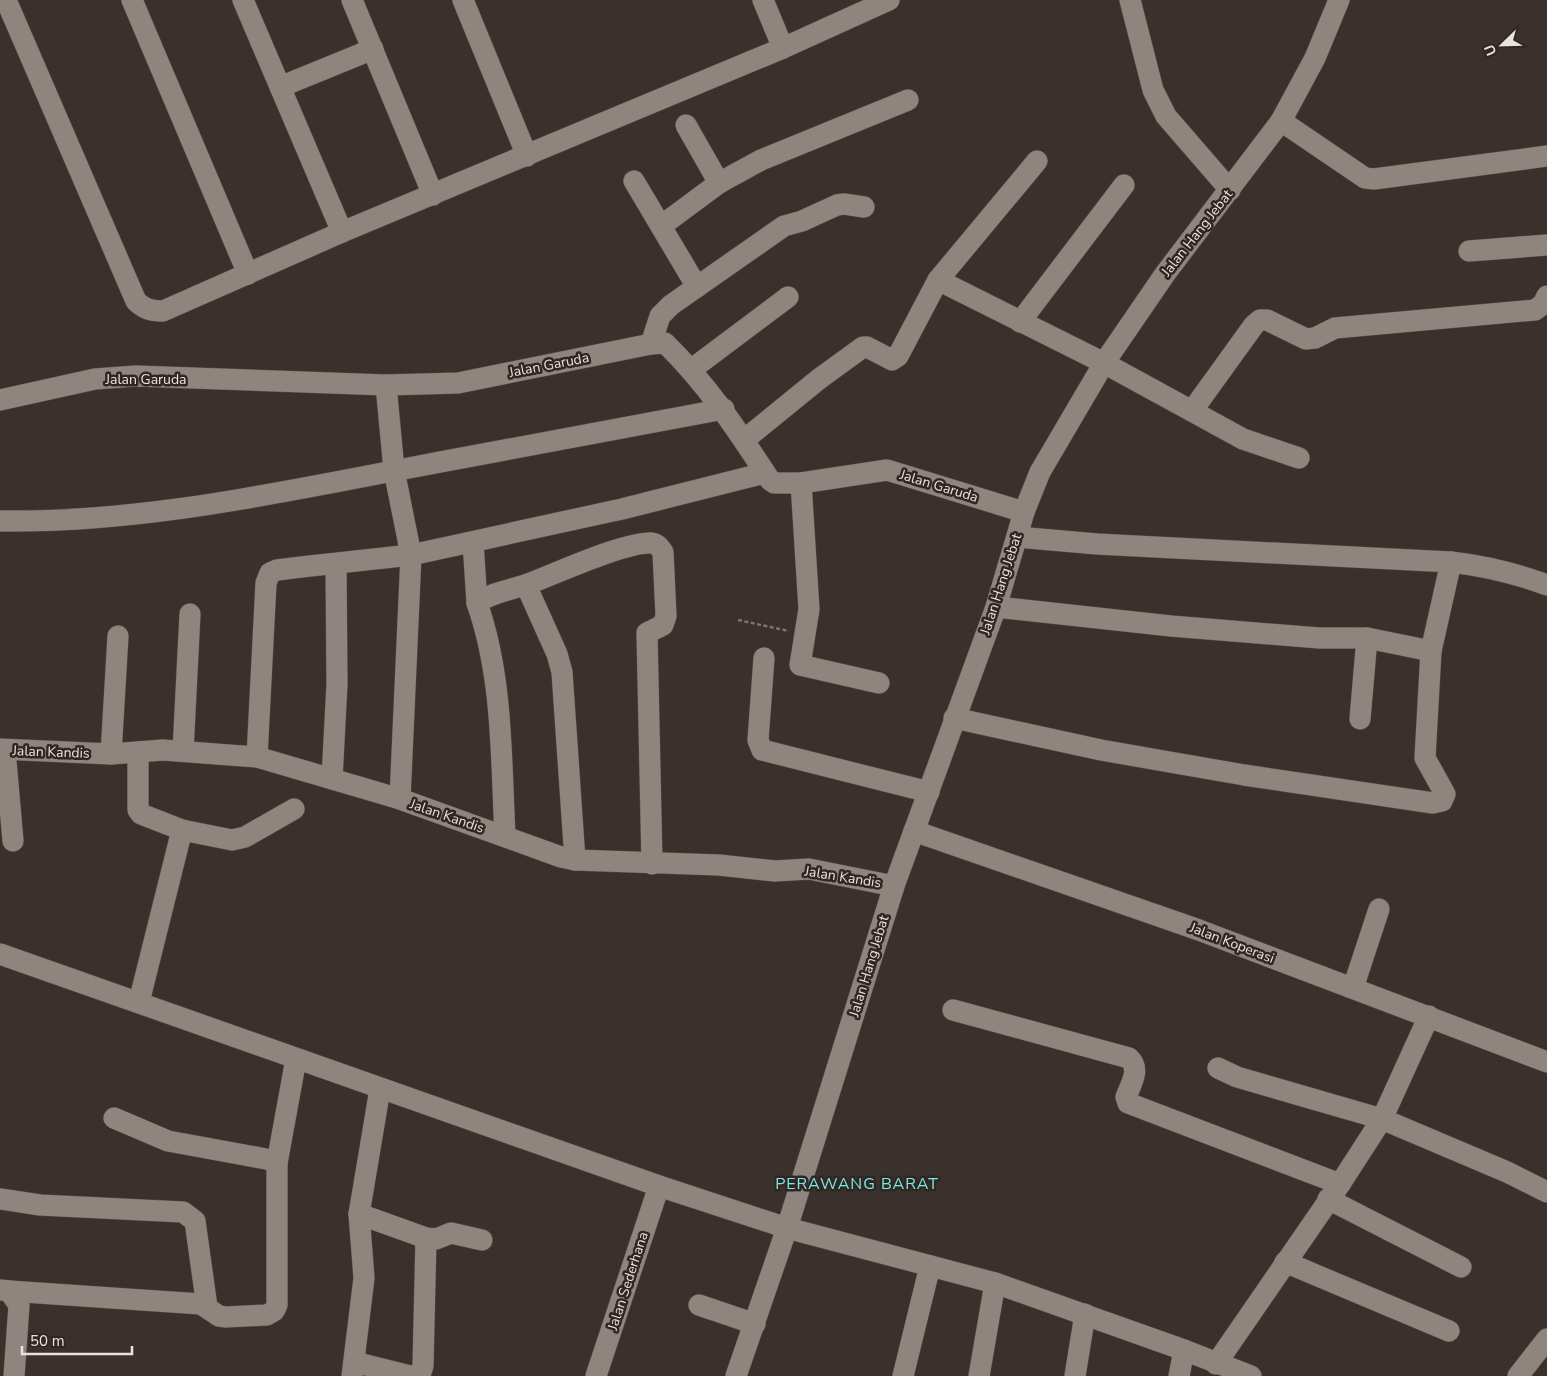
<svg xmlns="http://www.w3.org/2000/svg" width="1547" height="1376" viewBox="0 0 1547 1376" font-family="'Nunito Sans',sans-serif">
<rect width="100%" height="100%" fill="#3b312c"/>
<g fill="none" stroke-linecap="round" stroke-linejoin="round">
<defs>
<g id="minor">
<path d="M6,0l130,301c8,8 15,10 27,10l179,-79 441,-184 106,-48"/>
<polyline points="132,0 248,274"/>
<polyline points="243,0 342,232"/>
<polyline points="352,0 433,195"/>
<polyline points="463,0 527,156"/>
<polyline points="763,0 783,48"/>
<polyline points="1130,0 1153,90 1166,116 1230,190"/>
<polyline points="280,87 373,49"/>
<polyline points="1281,121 1365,178 1374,179 1547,156"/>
<polyline points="686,125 719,183"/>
<polyline points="1037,161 938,280 1104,363 1243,439 1299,458"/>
<polyline points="634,181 697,287"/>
<polyline points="661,226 719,183 761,160 908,100"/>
<polyline points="1469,251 1547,245"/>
<polyline points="1020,322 1124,185"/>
<polyline points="651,344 660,316 671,305 784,226 802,221 837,205 844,204 864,207"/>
<polyline points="692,369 788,297"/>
<polyline points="386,385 394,470 411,555 400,799"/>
<path d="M0,400l95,-21 41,-3 250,9 72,-2 193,-39 14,-1c43,42 72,87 105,137l4,3h27l86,-13 137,42"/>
<polyline points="1192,411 1254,325 1260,320 1267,320 1306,339 1315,338 1335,328 1535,310 1543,304 1547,296"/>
<polyline points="744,440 819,379 863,347 867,347 892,360 898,356 938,280"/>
<polyline points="801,483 809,609 800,665 879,683"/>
<path d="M0,521c133,2 263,-25 393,-50 110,-21 220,-41 331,-62"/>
<path d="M1017,537l80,7 354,18c34,4 64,11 96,23"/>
<polyline points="473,542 477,603"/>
<polyline points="526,585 557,654 562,672 575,860"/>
<polyline points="1431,651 1451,562"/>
<polyline points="764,658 758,740 762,750 929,792"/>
<polyline points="954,718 1101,750 1244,775 1433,803 1442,801 1445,794 1425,758 1431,651 1367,638 1319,638 1171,626 996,607"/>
<polyline points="1360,719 1367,638"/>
<polyline points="0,749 111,754 163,750 257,757 400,799 561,857 575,860 719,865 775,871 809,869 894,886"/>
<polyline points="5,750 13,841"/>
<polyline points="183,751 190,614"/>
<polyline points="138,752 138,810 141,814 182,830 139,1002"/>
<polyline points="111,754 118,636"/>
<polyline points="257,757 266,583 270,573 277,570 301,567 411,555 622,509 765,473"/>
<polyline points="332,779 337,684 336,564"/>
<polyline points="182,830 232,840 245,837 294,809"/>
<polyline points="914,831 1199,930 1547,1062"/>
<path d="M505,836c-4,-78 -2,-159 -28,-233 15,-11 34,-13 51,-19 27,-10 98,-43 124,-41 6,1 8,5 11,9l3,64 -3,9 -16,8 5,231"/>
<polyline points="0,954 659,1186 787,1228 995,1283 1184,1350 1251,1376"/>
<polyline points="1353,988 1379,909"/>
<path d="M953,1010l176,48c12,11 2,26 -3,39l2,6 212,81 -124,180"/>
<polyline points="1429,1016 1382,1119 1507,1172 1547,1192"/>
<polyline points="1218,1068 1237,1077 1382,1119 1340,1184"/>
<polyline points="277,1163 296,1059"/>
<polyline points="0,1199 40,1205 183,1212 195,1221 207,1307"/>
<polyline points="1328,1199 1461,1267"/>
<polyline points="359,1214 426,1238 436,1239 451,1233 482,1240"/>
<polyline points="1285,1262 1449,1331"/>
<polyline points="0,1290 9,1291 19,1305 14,1376"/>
<polyline points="9,1291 201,1304 219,1316 226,1317 267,1315 274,1311 277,1305 277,1163 266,1159 168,1141 114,1118"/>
<polyline points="699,1305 755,1324"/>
<polyline points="354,1362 410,1376"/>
<polyline points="352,1376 364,1278 359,1214 380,1089"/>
<polyline points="415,1376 421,1372 423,1366 426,1238"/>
<polyline points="596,1376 659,1186"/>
<polyline points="736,1376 787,1228 894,886 996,607 1024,512 1040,472 1104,363 1165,274 1281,121 1315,58 1339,0"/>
<polyline points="903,1376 930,1266"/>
<polyline points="979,1376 995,1283"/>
<polyline points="1075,1376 1085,1314"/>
<polyline points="1179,1376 1184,1350"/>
<polyline points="1518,1376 1547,1339"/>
</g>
</defs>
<use href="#minor" stroke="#564d49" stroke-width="22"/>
<polyline stroke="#7d736f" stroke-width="2.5" stroke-dasharray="4 2.5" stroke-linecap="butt" points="738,620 789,631"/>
<use href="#minor" stroke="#90847e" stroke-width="21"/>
</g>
<g text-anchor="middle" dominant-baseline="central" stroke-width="5" stroke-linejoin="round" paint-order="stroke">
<g font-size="14" fill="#eae2df" stroke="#312722">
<text transform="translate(1197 233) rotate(-52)">Jalan Hang Jebat</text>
<text transform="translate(549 365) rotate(-11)">Jalan Garuda</text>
<text x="146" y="379">Jalan Garuda</text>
<text transform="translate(939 486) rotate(17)">Jalan Garuda</text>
<text transform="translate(1001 584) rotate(-72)">Jalan Hang Jebat</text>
<text transform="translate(51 752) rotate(2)">Jalan Kandis</text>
<text transform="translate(447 816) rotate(19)">Jalan Kandis</text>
<text transform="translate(843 877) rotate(9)">Jalan Kandis</text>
<text transform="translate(1232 943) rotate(21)">Jalan Koperasi</text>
<text transform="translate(869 966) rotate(-73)">Jalan Hang Jebat</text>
<text transform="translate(628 1281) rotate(-72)">Jalan Sederhana</text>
</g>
<g font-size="16" letter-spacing="1" fill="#7ce8e7" stroke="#312722">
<text x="857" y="1184">PERAWANG BARAT</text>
</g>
</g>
<g transform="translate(1502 45) rotate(247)" stroke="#312722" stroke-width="4" paint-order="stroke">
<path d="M0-4L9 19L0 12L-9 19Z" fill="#eae2df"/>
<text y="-8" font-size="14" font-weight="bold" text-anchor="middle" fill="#eae2df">U</text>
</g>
<path d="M22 1346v8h110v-8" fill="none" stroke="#eae2df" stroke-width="2.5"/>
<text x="30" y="1346" font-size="15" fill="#eae2df" stroke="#312722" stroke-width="4" paint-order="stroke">50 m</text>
</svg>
